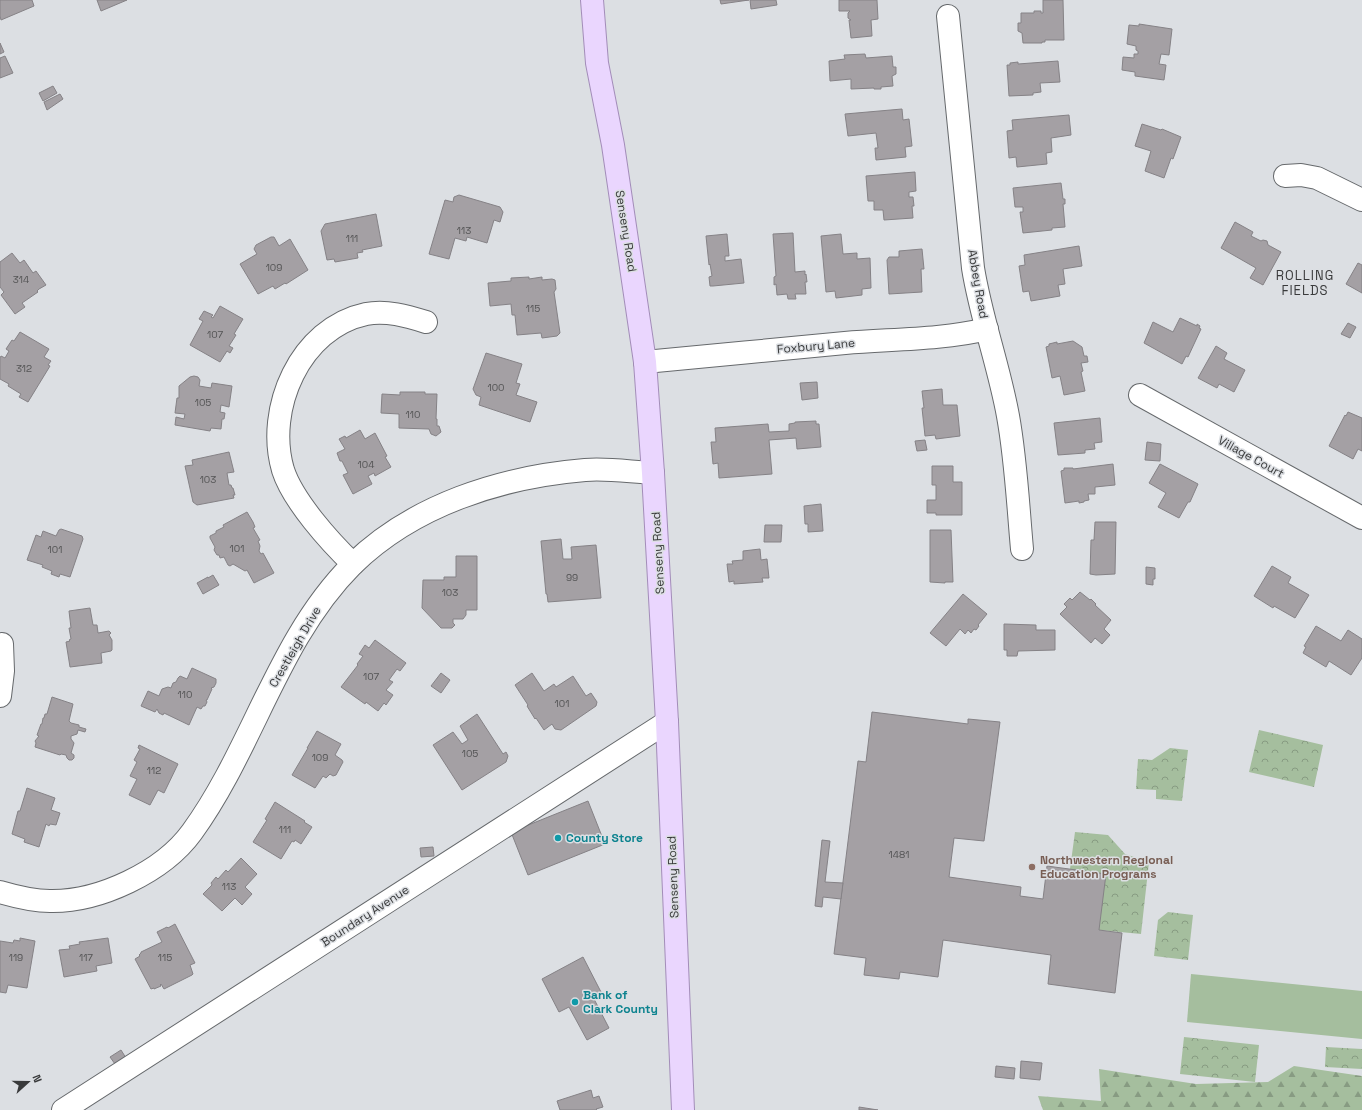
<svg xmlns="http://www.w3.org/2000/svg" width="1362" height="1110" viewBox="0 0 1362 1110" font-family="'Space Grotesk',sans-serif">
<defs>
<pattern id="forest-firs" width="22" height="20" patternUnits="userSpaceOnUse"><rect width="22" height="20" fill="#a5be9e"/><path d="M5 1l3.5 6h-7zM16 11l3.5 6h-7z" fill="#879b82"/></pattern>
<pattern id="park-crowns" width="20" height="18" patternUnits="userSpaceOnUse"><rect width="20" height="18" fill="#a5be9e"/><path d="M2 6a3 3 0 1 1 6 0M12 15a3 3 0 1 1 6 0" fill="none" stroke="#879b82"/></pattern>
</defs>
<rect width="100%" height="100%" fill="#dcdfe3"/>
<polygon fill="url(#forest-firs)" points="1294,1066 1362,1076 1362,1110 1043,1110 1038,1096 1101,1101 1099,1069 1196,1084 1268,1082"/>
<g fill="url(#park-crowns)">
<polygon points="1259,730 1323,745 1314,787 1249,772"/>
<polygon points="1170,748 1188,750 1182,801 1156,799 1156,790 1136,789 1138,759 1152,760"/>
<polygon points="1075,832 1108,835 1125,854 1149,862 1141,934 1099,930 1070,869"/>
<polygon points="1168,912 1193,915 1188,960 1154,956 1158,920"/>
<polygon points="1184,1037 1259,1045 1255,1082 1180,1074"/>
<polygon points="1326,1047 1362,1049 1362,1069 1325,1067"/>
</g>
<polygon fill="#a5be9e" points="1191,974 1362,991 1362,1039 1187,1022"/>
<g fill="#a4a0a4" stroke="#858286">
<polygon points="0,0 32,0 34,6 1,20 0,16"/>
<polygon points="97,0 127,0 101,11"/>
<polygon points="720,0 749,0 721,4"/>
<polygon points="750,0 776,0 777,5 751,9"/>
<polygon points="839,0 877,0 878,19 871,20 872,36 851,38 849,20 851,20 848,18 848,13 850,11 839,11"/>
<polygon points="1043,0 1063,0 1064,40 1045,40 1045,42 1042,42 1042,43 1023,43 1022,33 1018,31 1018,23 1021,23 1021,13 1034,13 1034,11 1041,11 1041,13 1043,13"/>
<polygon points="1139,24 1172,29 1169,55 1161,54 1159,64 1166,65 1164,80 1135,76 1135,72 1122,70 1123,57 1134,58 1134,54 1138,54 1138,51 1136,50 1136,46 1127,44 1129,25 1139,26"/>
<polygon points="0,43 4,52 0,54"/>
<polygon points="865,54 866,58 892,56 893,67 896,67 896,74 892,76 893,86 881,87 881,89 874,89 874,88 851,89 851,79 830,81 829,61 845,59 844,55"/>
<polygon points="5,56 13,73 0,78 0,58"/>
<polygon points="1058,61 1060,82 1040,83 1041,92 1033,93 1033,95 1009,96 1007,65 1010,65 1010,63 1018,62 1018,64"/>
<polygon points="53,86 57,93 43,101 39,93"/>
<polygon points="60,94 63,99 47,110 44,102"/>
<polygon points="902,109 903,120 909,119 912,146 905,147 906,157 876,160 875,148 878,148 876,133 848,136 845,114"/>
<polygon points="1069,115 1071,135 1051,138 1052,152 1046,153 1047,164 1017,167 1016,157 1009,158 1007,131 1013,130 1012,120"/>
<polygon points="1142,124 1161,130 1162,129 1181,137 1173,159 1171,158 1164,178 1145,171 1151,151 1135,146"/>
<polygon points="915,172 916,191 909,192 909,197 913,197 914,206 912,206 913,218 884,220 883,210 874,210 874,201 868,201 866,176"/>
<polygon points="1061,183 1063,199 1065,199 1065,204 1063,204 1065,227 1052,228 1052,230 1023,233 1020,212 1023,212 1023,207 1015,207 1013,188"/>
<polygon points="459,195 500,207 503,212 500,222 494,220 487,243 467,237 466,241 455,238 449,259 429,254 445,200 453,202 454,197"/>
<polygon points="376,214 382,246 362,250 363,252 357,253 358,258 335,262 334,259 327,260 321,231 325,224"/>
<polygon points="1235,222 1253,232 1251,236 1261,241 1263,240 1267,241 1268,245 1281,252 1263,285 1250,278 1256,268 1221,248"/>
<polygon points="793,233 795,272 805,271 805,275 806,274 807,282 805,282 806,294 795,294 796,299 788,299 787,294 777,295 776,284 774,285 774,277 776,276 773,234"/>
<polygon points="727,234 729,256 725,256 725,261 741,259 744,283 713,286 710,286 709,277 712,276 710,264 709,265 706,236"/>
<polygon points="841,234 843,254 857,253 857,259 870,258 871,288 862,289 862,295 836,298 835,291 826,292 821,236"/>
<polygon points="271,237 274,237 279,246 290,239 308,270 286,284 285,283 275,289 273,286 258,294 240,264 257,254 254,249 256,245"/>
<polygon points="1079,246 1082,266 1063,269 1065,284 1058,285 1060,296 1031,301 1029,291 1023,292 1019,266 1025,265 1024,255"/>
<polygon points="922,249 924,269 921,269 922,292 889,294 887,260 889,257 899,257 899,251"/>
<polygon points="12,253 20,263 24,260 33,273 36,271 46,285 39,289 37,291 38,292 22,303 25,307 15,314 1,295 4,292 0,287 0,262"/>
<polygon points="1358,263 1362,265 1362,293 1346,284"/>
<polygon points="529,277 529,279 542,277 542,280 552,279 555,280 556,289 554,292 560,333 557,336 542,338 541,333 517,335 515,315 512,315 511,304 490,306 488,283 511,281 511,278"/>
<polygon points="220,306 243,319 234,334 236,335 229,346 233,348 230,353 227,351 220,362 190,345 203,321 199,319 204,311 213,315 211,317 213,318"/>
<polygon points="1180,318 1197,326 1197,324 1200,326 1199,328 1201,329 1188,357 1186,356 1182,364 1144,343 1153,322 1173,332"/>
<polygon points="1348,323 1356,327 1350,338 1341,334"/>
<polygon points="20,332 49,349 44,357 51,361 48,365 50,366 28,402 19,397 21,394 8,386 9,384 0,379 0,358 1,356 5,358 9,351 6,349 12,340 14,341"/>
<polygon points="1073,341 1082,347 1084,356 1087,356 1088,362 1081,363 1083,371 1081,372 1085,391 1064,395 1060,376 1052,378 1046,347 1049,346 1049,344 1057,342 1057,344"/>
<polygon points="1216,346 1227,353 1224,359 1245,370 1234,392 1219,384 1217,388 1198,378"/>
<polygon points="486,353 522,364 516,383 520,384 516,395 537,402 530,422 479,405 481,397 476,395 473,389"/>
<polygon points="194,376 198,377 200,380 199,386 211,388 212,383 232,386 229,407 221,405 220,412 225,413 224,419 222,419 221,429 211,428 210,431 175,425 176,417 184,419 185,414 175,413 177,398 179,398 179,386 190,377"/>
<polygon points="817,382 818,398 802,400 800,383"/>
<polygon points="942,389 943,405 957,405 960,436 936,439 935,435 925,436 922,408 924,408 922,391"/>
<polygon points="400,392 425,392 425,394 437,394 436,419 437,419 437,426 439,426 441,432 436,436 431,434 429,429 399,428 399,414 381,413 382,394 400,395"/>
<polygon points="1348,412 1362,418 1362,451 1358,449 1353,459 1329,446 1345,415 1346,416"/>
<polygon points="1100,418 1102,442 1094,443 1095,449 1085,450 1085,453 1058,455 1054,423"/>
<polygon points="816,421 816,424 819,424 821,447 797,449 796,438 769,440 772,474 719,478 718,463 713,464 711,442 716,442 715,428 768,424 769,432 789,431 789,424 795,423 795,422"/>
<polygon points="360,430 365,439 375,433 387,456 385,457 391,467 375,476 374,473 368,476 372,484 353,494 343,475 348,473 342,461 340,461 337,453 345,449 339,439 345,436 346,438"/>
<polygon points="925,440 927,450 917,451 915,441"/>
<polygon points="1147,442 1161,444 1160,461 1145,460"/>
<polygon points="229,452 234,472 227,473 229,485 231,485 232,488 233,488 235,495 233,495 234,498 197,505 193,502 185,466 193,465 192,460"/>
<polygon points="1113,464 1115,485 1095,487 1095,494 1088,494 1089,500 1084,501 1084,502 1079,503 1079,501 1065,503 1061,471 1064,470 1064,468 1073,468 1073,469"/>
<polygon points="1160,464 1198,484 1190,502 1188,502 1179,518 1158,507 1166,493 1149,483"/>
<polygon points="932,466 953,466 953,482 962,482 962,515 936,515 936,513 927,513 927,500 936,500 936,485 932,485"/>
<polygon points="821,504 823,531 808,532 808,524 805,524 804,506"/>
<polygon points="247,512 253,522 255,527 253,528 260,540 258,541 260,546 259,551 261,554 263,553 274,573 254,583 247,570 245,571 233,564 230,566 228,565 224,557 220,558 219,555 217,555 214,550 215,547 210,538 210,536 216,533 216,531 224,527 223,525"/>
<polygon points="1095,522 1116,522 1115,574 1096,575 1090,574 1091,540 1094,540"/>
<polygon points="765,525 782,525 781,542 764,542"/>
<polygon points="61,529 82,536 83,539 70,577 60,574 59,577 51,574 52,571 42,567 43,565 27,560 36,535 41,537 43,531 56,536 59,530"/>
<polygon points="930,530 951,530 953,582 945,582 945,583 930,582"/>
<polygon points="561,539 563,559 572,559 571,547 596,545 601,598 548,602 547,594 546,594 541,541"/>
<polygon points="760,549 761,560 767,559 769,578 762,578 763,582 734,584 734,581 729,582 727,564 733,564 732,561 743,560 743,551"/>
<polygon points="456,556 477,556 477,610 466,610 466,615 463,619 453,619 453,623 455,625 452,628 441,628 422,608 423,580 444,580 444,577 456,577"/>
<polygon points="1272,566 1291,577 1288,583 1309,595 1295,618 1274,606 1273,608 1254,596"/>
<polygon points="1146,567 1155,568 1155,579 1153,579 1153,585 1146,584"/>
<polygon points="213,575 219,585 203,594 197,583 208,577 208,578"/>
<polygon points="1080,592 1090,600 1091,599 1096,604 1095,605 1111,620 1104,629 1110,635 1102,644 1095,638 1091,643 1060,614 1067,607 1064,604 1070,598 1072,600"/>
<polygon points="963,594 987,614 978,625 979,626 976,630 974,629 971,633 968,630 965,634 960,629 946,646 930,633"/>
<polygon points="90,608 93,625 97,625 98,633 109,631 111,633 109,635 112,640 112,650 111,651 101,653 102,663 70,667 66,642 70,641 69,640 71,639 69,628 71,628 69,611"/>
<polygon points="1004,624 1036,625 1036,630 1055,630 1055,650 1018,651 1017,656 1007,656 1007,650 1004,650"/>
<polygon points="1316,626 1341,641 1348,630 1362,639 1362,658 1351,675 1329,661 1326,667 1303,653 1306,647 1304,646"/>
<polygon points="375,640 406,663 400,671 397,669 389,680 393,682 386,690 393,695 386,705 384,703 378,711 366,702 365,704 341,687 358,665 357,664 363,656 359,654 365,645 369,648"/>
<polygon points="192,668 216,679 216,683 214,687 211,688 212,689 207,700 206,700 207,702 205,706 203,706 201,709 197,707 189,725 164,713 163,715 159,713 157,709 155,712 141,706 148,691 159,696 162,689 168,687 171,688 173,683 176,682 178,678 180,676 187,679"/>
<polygon points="441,673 450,680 441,693 431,686"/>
<polygon points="532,673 544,691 554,684 556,687 573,676 586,696 591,693 597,702 596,706 561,730 555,729 552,724 544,730 536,718 535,719 527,706 528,705 515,685"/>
<polygon points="52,697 73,704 69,721 71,723 79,725 79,727 86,729 85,732 78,730 77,734 71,736 71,739 74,743 71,753 74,755 74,758 72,760 69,760 67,758 66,755 61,754 60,755 35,747 36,743 35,741 39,736 37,735 41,724 42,724 43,718 44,718 45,714 47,714"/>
<polygon points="872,712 968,724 968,719 1000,722 984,841 954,838 949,877 1021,887 1020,896 1043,899 1047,866 1106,874 1099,930 1122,933 1115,993 1048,984 1051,955 943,940 938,977 900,972 899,979 864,975 866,958 834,954 858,761 866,762"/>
<polygon points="477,714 503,754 506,752 508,756 506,762 462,790 433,745 453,732 462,744 468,740 460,726"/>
<polygon points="317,731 341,744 335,755 342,760 343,762 336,775 333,776 330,774 326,778 323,776 315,788 292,775 308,748 307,748"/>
<polygon points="139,745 178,764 164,793 158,790 150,805 129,795 137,779 130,776 137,762 134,760 140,749 138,748"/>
<polygon points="27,788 55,798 51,810 60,813 56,825 50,824 49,826 46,824 39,847 24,842 25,839 12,834 18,811 20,811"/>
<polygon points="588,801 605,844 528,875 511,832"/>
<polygon points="275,802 305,821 304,822 312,827 301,844 295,840 294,842 292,841 281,859 253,842 267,820 265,819"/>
<polygon points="822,840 830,841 825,882 843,883 841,899 823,897 822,907 815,906"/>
<polygon points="433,847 434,856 421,857 420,848"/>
<polygon points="241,858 257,874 245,887 252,894 242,905 235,898 222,911 203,894 212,885 211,883 216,877 218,879 226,870 228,872"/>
<polygon points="175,924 195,963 190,965 193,974 192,975 164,989 161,984 160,985 161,986 154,989 154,988 151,989 135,959 140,956 139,955 141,953 141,952 162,942 157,932 167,927 168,928"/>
<polygon points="20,938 35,941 27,988 8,985 6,993 0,992 0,941 13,943 14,940 20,941"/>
<polygon points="108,938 112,963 96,966 97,971 64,977 59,950 70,949 69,946 80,944 79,942"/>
<polygon points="583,957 601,992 593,997 609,1028 587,1040 569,1007 559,1012 542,979"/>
<polygon points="121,1050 126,1058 115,1064 110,1057"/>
<polygon points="1021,1061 1042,1063 1040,1080 1020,1078"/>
<polygon points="996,1066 1015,1068 1014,1079 995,1077"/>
<polygon points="591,1090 593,1098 599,1096 603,1107 596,1109 597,1110 560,1110 557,1101"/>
<polygon points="859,1107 878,1110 859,1110"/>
</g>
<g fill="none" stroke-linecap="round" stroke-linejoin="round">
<defs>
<g id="minor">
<path d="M948,16l25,252c8,50 26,98 35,148 8,44 10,89 14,133"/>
<polyline points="1285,176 1301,175 1317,178 1362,200"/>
<path d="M645,362c67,-6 133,-13 200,-19 47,-4 96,-3 142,-14"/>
<polyline points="1140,395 1362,518"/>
<path d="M353,564c-23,-22 -60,-63 -70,-94 -18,-61 17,-142 83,-156 20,-4 41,2 60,8"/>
<polyline points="0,696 3,671 2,644"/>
<path d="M0,892c17,5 33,9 50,9 49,1 113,-29 142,-69 61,-84 86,-193 160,-267 61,-60 149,-88 233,-95 22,-2 46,2 68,3"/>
<polyline points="63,1110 667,722"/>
</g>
<polyline id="major" points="592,0 597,63 613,145 645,362 653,473 667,722 683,1110"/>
</defs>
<use href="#minor" stroke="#66696c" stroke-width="24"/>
<use href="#major" stroke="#a38db9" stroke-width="24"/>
<use href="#minor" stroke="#fff" stroke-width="22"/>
<use href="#major" stroke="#ead6fe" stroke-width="22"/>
</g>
<g fill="#0f9aa8" stroke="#dcdfe3" stroke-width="1.5">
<circle cx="558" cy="838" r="4"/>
<circle cx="575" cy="1002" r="4"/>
</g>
<circle fill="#8d6e63" stroke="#dcdfe3" stroke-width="1.5" cx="1032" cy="867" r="4"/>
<g text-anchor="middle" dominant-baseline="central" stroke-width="3" stroke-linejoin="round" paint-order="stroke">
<g font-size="10" fill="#545455">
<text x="464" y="230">113</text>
<text x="352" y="238">111</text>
<text x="274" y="267">109</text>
<text x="21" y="279">314</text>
<text x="533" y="308">115</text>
<text x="215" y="334">107</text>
<text x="24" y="368">312</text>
<text x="496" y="387">100</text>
<text x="203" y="402">105</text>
<text x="413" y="414">110</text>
<text x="366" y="464">104</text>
<text x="208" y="479">103</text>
<text x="237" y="548">101</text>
<text x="55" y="549">101</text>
<text x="572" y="577">99</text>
<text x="450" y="592">103</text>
<text x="371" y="676">107</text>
<text x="185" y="694">110</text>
<text x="562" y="703">101</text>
<text x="470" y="753">105</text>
<text x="320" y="757">109</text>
<text x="154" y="770">112</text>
<text x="285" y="829">111</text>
<text x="899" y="854">1481</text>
<text x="229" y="886">113</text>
<text x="16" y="957">119</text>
<text x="86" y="957">117</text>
<text x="165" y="957">115</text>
</g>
<g font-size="12" fill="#393a3b" stroke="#dcdfe3">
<text transform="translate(626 231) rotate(81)">Senseny Road</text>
<text transform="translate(978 284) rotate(80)">Abbey Road</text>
<text transform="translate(816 346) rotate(-5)">Foxbury Lane</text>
<text transform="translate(1251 457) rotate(29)">Village Court</text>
<text transform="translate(658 553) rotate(-93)">Senseny Road</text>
<text transform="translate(295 647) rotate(-60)">Crestleigh Drive</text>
<text transform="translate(673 877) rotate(-92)">Senseny Road</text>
<text transform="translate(365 916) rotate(-33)">Boundary Avenue</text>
</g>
<g font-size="12" font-weight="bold" fill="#0d838f" stroke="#dcdfe3" text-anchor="start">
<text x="566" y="838">County Store</text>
<text x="583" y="995">Bank of<tspan x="583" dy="14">Clark County</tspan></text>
</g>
<g font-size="12" font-weight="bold" fill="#785e54" stroke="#dcdfe3" text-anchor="start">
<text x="1040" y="860">Northwestern Regional<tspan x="1040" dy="14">Education Programs</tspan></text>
</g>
<g font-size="13" letter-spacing="1" fill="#393a3b" stroke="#dcdfe3">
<text x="1305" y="275">ROLLING<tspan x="1305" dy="15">FIELDS</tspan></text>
</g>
</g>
<g transform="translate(28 1082) rotate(69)" stroke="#dcdfe3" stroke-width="3" paint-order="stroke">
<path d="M0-3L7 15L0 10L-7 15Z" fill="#393a3b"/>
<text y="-6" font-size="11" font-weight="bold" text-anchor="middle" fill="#393a3b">N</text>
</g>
</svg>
